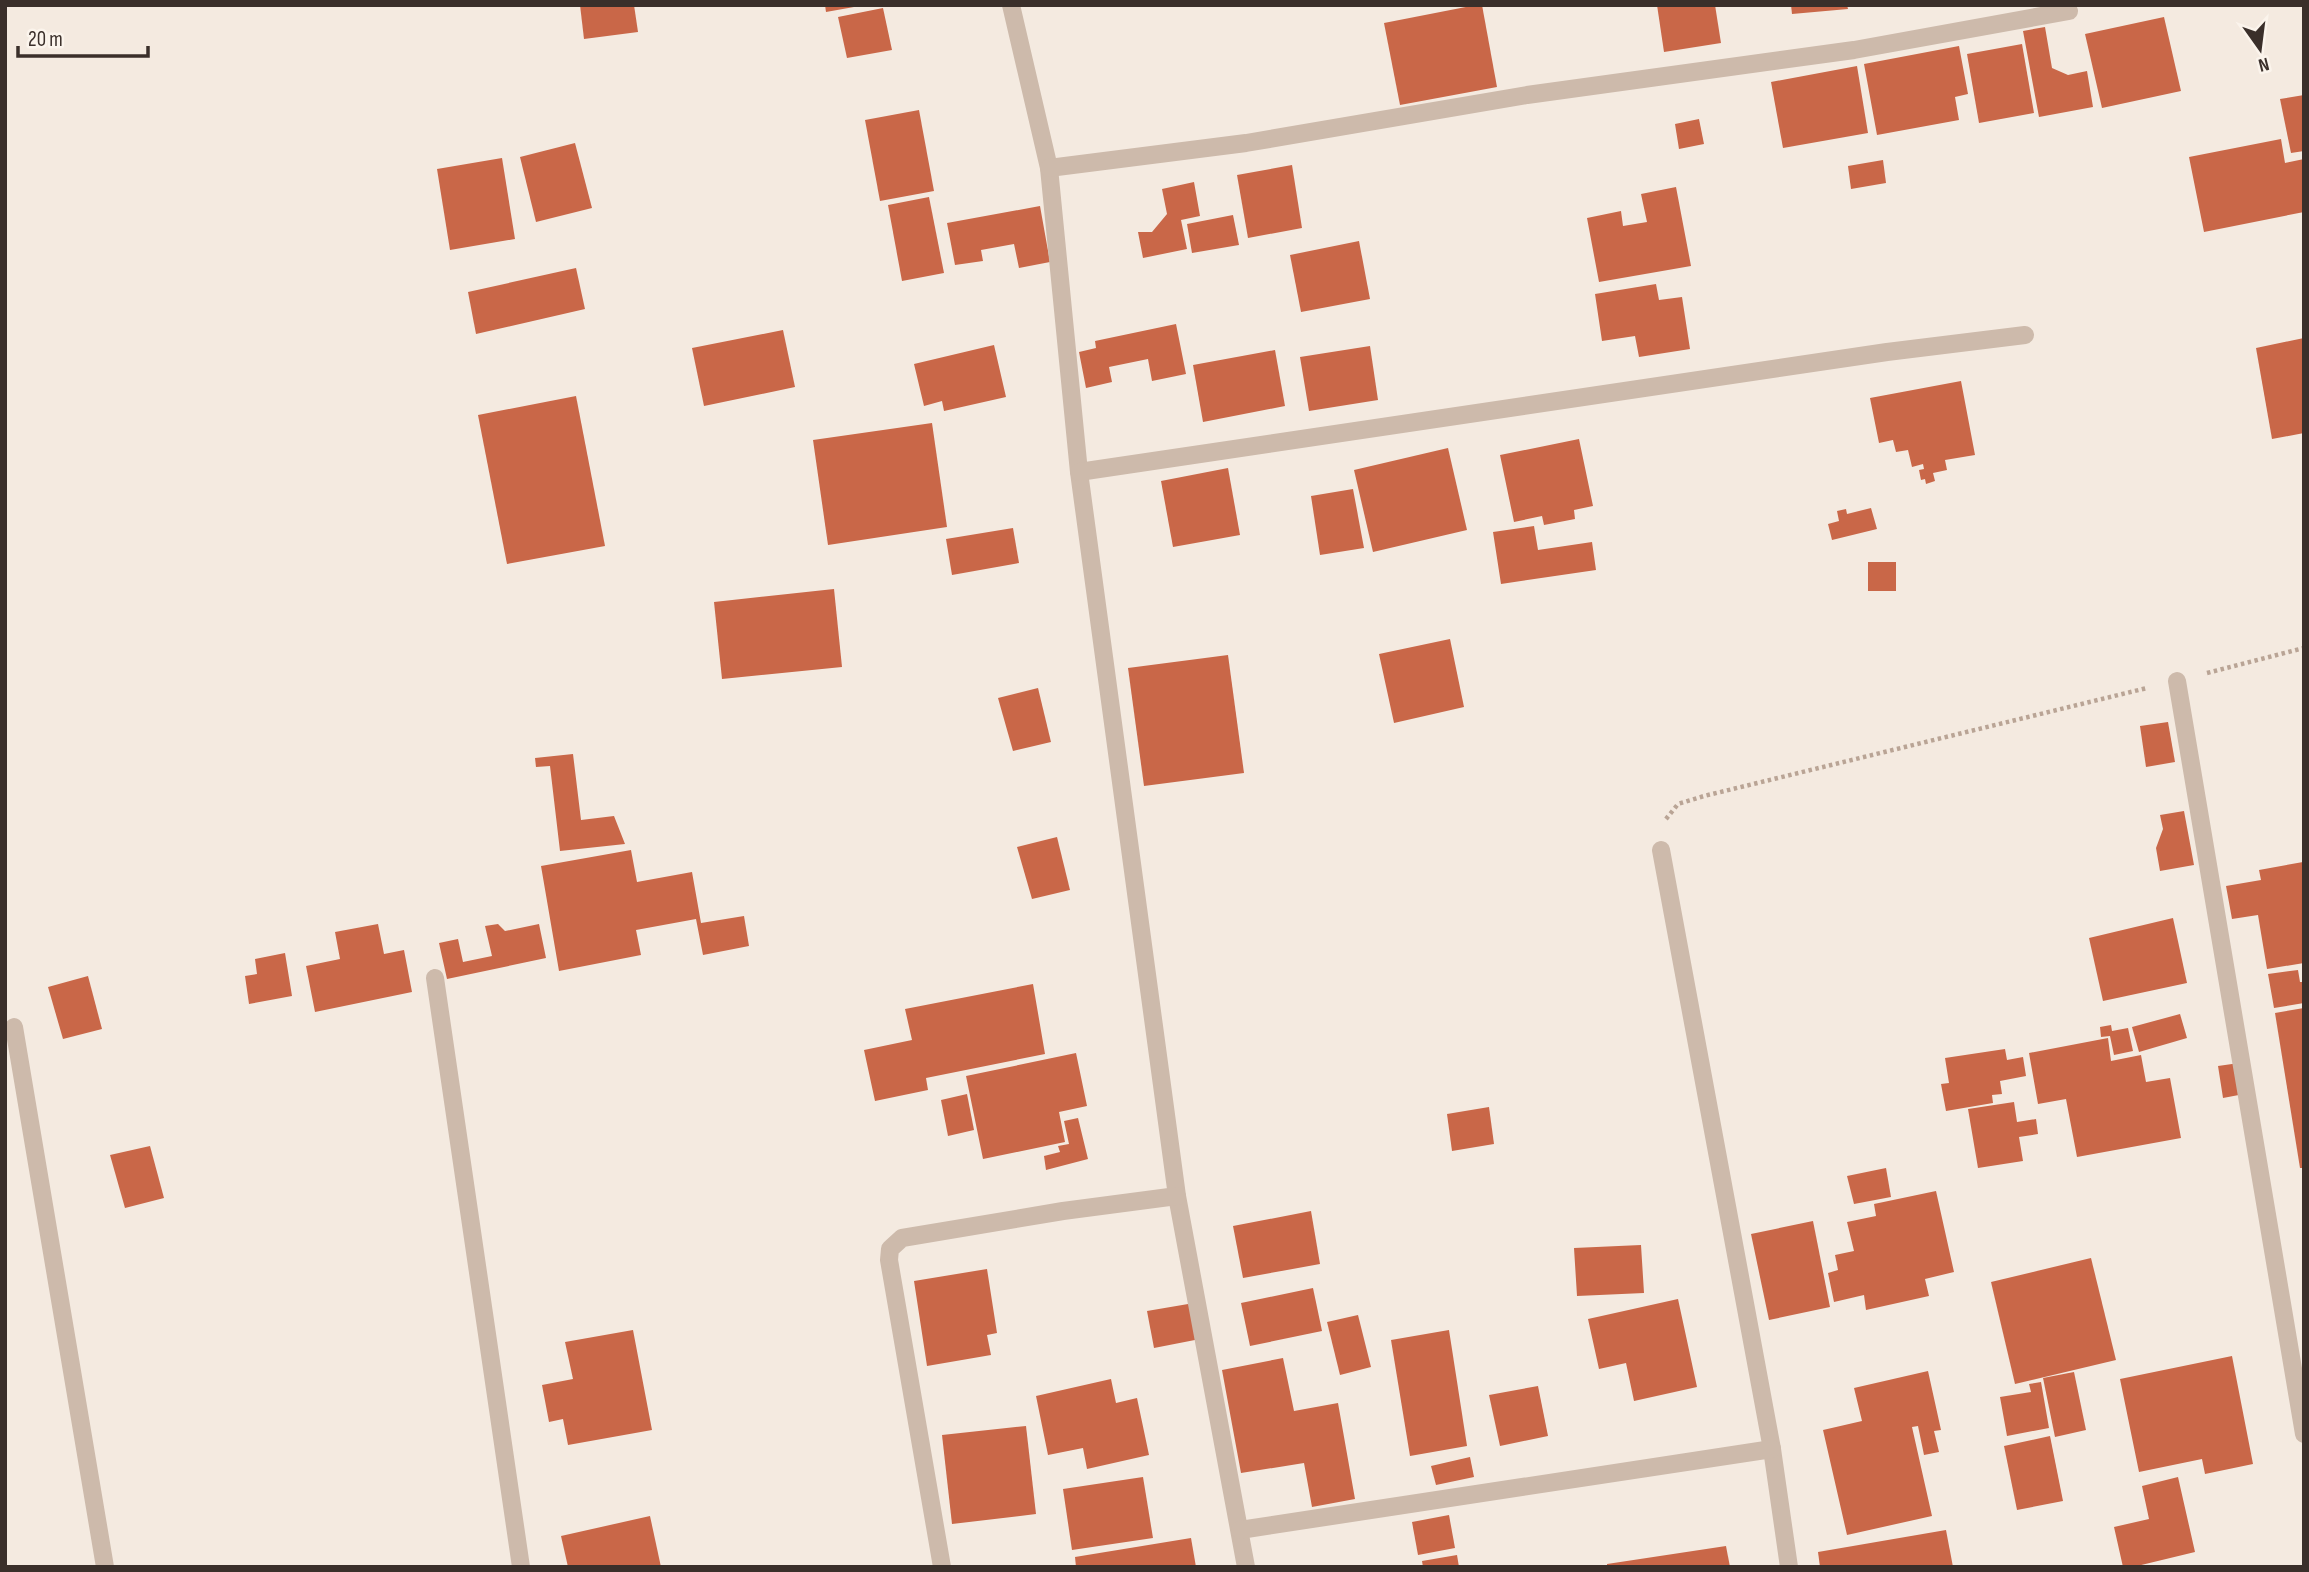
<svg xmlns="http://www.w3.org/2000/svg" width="2309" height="1572" viewBox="0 0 2309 1572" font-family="'Sofia Sans Condensed',sans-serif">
<rect width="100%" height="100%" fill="#f4eae0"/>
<g fill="#c96748">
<polygon points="580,5 634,5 638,32 584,39"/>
<polygon points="825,5 854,5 854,7 826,12"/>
<polygon points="1476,5 1482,5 1497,87 1400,105 1384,23"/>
<polygon points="1657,5 1715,5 1721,43 1664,52"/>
<polygon points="1791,5 1847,5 1848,9 1792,14"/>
<polygon points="883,8 892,50 847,58 838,17"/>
<polygon points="2164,17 2181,91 2102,108 2085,34"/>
<polygon points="2045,27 2052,68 2068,75 2087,71 2093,107 2039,117 2023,31"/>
<polygon points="2022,44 2034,113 1979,123 1967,54"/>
<polygon points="1959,46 1968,94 1955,97 1959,120 1877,135 1864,64"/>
<polygon points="1857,66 1868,133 1783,148 1771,82"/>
<polygon points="2304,95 2304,151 2291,153 2280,99"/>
<polygon points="919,110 934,191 880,201 865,120"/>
<polygon points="1699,119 1704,144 1679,149 1675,124"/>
<polygon points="2281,139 2285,163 2304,159 2304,212 2204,232 2189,157"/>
<polygon points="575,143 592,208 536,222 520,157"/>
<polygon points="502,158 515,239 450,250 437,169"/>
<polygon points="1883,160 1886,183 1851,189 1848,166"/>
<polygon points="1292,165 1302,228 1248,238 1237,175"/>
<polygon points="1194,182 1200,216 1181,220 1187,249 1143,258 1138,232 1152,232 1167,214 1162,189"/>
<polygon points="1676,187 1691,266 1599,282 1587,218 1621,211 1623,226 1647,222 1641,194"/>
<polygon points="929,197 944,273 902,281 888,205"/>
<polygon points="1040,206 1050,262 1019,268 1014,244 981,250 983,261 955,265 947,223"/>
<polygon points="1233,215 1239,245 1192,253 1187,224"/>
<polygon points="1359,241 1370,299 1301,312 1290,255"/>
<polygon points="576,268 585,309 476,334 468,292"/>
<polygon points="1656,284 1659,300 1682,297 1690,349 1639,357 1635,336 1602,341 1595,294"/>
<polygon points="1176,324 1186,374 1152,381 1148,359 1109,367 1112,382 1086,388 1079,352 1096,348 1095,341"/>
<polygon points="783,330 795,387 704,406 692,348"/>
<polygon points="2304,338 2304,433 2272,439 2256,348"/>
<polygon points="994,345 1006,397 944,411 942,401 924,406 914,364"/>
<polygon points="1370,346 1378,400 1309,411 1300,357"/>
<polygon points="1275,350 1285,406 1203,422 1193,365"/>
<polygon points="1961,381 1975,455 1945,460 1947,470 1933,473 1935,481 1926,484 1925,479 1921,480 1919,470 1924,469 1923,464 1912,467 1908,450 1896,452 1893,440 1879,443 1870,398"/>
<polygon points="576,396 605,546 507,564 478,415"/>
<polygon points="932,423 947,527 828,545 813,440"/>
<polygon points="1579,439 1593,506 1574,510 1575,519 1544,525 1542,516 1514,522 1500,455"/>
<polygon points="1448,448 1467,530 1373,552 1354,470"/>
<polygon points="1228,468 1240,535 1173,547 1161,481"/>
<polygon points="1353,489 1364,548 1320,555 1311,496"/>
<polygon points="1871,508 1877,529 1832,540 1828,524 1839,521 1837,511 1846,509 1847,514"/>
<polygon points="1534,526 1538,550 1592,542 1596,570 1501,584 1493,532"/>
<polygon points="1013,528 1019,563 952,575 946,539"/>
<rect x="1868" y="562" width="28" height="29"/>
<polygon points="834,589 842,667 722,679 714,602"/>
<polygon points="1450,639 1464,707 1394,723 1379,654"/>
<polygon points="1228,655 1244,773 1144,786 1128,668"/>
<polygon points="1038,688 1051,742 1013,751 998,698"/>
<polygon points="2168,722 2175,762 2146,767 2140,726"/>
<polygon points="573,754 581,820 614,816 625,844 560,851 550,766 536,767 535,758"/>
<polygon points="2184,811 2194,865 2160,871 2156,848 2163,829 2160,815"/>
<polygon points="1057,837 1070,890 1032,899 1017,847"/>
<polygon points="631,850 637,882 692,872 701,923 744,916 749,946 703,955 696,919 636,930 641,955 559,971 541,866"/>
<polygon points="2303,862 2304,963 2267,969 2258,915 2232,919 2226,886 2261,880 2259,870"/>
<polygon points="2173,918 2187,983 2103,1001 2089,938"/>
<polygon points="378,924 384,954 404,950 412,992 315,1012 306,966 340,959 335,932"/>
<polygon points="498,924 505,931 539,924 546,958 447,979 439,943 458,939 463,962 492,956 485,926"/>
<polygon points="285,953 292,996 249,1004 245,976 257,974 255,959"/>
<polygon points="2298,970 2300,982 2304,982 2304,1003 2274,1008 2268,974"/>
<polygon points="88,976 102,1029 63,1039 48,987"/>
<polygon points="1033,984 1045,1054 926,1078 928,1090 875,1101 864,1050 912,1040 905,1009"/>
<polygon points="2304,1008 2304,1168 2300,1168 2275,1013"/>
<polygon points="2180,1014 2187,1038 2139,1052 2132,1027"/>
<polygon points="2111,1025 2112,1031 2128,1028 2133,1051 2114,1055 2110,1036 2101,1037 2100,1027"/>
<polygon points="2108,1038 2111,1061 2141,1055 2146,1082 2170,1078 2181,1138 2077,1157 2066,1099 2038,1104 2029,1053"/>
<polygon points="2005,1049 2007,1060 2023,1057 2026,1076 2000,1081 2002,1094 1992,1095 1993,1103 1946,1111 1941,1084 1949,1083 1945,1058"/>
<polygon points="1076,1053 1087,1106 1059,1112 1065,1142 983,1159 966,1076"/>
<polygon points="2239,1063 2244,1094 2223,1098 2218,1066"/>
<polygon points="967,1094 974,1130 948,1136 941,1100"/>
<polygon points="2014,1102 2017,1122 2036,1119 2038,1134 2019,1137 2023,1161 1978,1168 1968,1109"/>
<polygon points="1489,1107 1494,1144 1452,1151 1447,1114"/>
<polygon points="1078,1118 1088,1159 1046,1170 1044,1156 1060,1152 1058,1146 1069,1144 1064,1121"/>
<polygon points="150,1146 164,1198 125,1208 110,1155"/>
<polygon points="1886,1168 1891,1197 1854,1204 1847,1176"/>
<polygon points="1936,1191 1954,1272 1925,1279 1929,1296 1866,1310 1864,1295 1834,1302 1828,1273 1838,1270 1835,1255 1854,1251 1847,1222 1876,1216 1874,1204"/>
<polygon points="1311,1211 1320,1264 1243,1278 1233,1226"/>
<polygon points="1813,1221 1830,1307 1769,1320 1751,1234"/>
<polygon points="1641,1245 1644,1293 1577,1296 1574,1248"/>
<polygon points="2091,1258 2116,1360 2015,1384 1991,1282"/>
<polygon points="987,1269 997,1333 987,1335 991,1355 927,1366 914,1281"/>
<polygon points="1313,1288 1322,1331 1250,1346 1241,1303"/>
<polygon points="1678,1299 1697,1387 1634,1401 1626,1363 1599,1369 1588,1319"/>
<polygon points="1194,1303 1200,1339 1154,1348 1147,1311"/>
<polygon points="1358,1315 1371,1367 1340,1375 1327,1322"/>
<polygon points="633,1330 652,1430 568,1445 563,1419 549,1422 542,1385 573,1379 565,1342"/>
<polygon points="1449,1330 1467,1446 1410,1456 1391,1340"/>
<polygon points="2232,1356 2253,1464 2205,1474 2202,1459 2139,1472 2120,1379"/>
<polygon points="1283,1358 1294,1411 1338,1403 1355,1499 1312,1507 1304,1463 1241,1473 1222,1370"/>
<polygon points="1928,1371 1941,1430 1934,1431 1939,1452 1924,1455 1918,1426 1912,1427 1932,1516 1847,1535 1823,1430 1862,1421 1854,1388"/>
<polygon points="2074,1372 2086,1430 2055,1437 2043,1378"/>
<polygon points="1111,1379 1116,1403 1137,1398 1149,1455 1087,1469 1083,1448 1048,1455 1036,1396"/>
<polygon points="2041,1382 2049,1428 2007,1436 2000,1397 2031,1392 2029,1384"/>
<polygon points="1538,1386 1548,1436 1500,1446 1489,1395"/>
<polygon points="1026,1426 1036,1514 952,1524 942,1435"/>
<polygon points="2050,1436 2063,1501 2017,1510 2004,1446"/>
<polygon points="1470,1457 1474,1477 1436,1485 1431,1466"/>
<polygon points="1143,1477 1153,1538 1072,1550 1063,1489"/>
<polygon points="2178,1477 2195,1552 2133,1567 2123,1567 2114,1527 2149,1519 2142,1486"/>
<polygon points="1449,1515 1455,1548 1418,1555 1412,1522"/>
<polygon points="650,1516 661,1567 568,1567 561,1536"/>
<polygon points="1946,1530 1953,1567 1820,1567 1818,1552"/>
<polygon points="1191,1538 1196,1567 1076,1567 1075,1557"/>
<polygon points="1726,1546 1730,1567 1607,1567 1607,1564"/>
<polygon points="1457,1555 1459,1567 1423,1567 1422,1561"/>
</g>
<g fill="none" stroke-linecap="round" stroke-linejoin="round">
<g stroke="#b9a495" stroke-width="4.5" stroke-dasharray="3.5 3.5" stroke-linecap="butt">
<polyline points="2207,673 2304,648"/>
<polyline points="1666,819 1678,804 1704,796 2147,688"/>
</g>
<g stroke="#cdbaab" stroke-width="18">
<polyline points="1011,5 1049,168 1079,472 1177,1196 1246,1567"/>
<polyline points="1049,168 1246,143 1527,95 1854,50 2069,11"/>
<polyline points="1079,472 1887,352 2025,335"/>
<polyline points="2177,681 2304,1434"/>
<polyline points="1661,850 1772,1449 1789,1567"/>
<polyline points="435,978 521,1567"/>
<polyline points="14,1027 105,1567"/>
<polyline points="1240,1530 1772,1449"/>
<polyline points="942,1567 889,1260 890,1249 902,1238 1063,1211 1177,1196"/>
</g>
</g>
<rect width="2309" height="1572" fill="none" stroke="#3a2f2a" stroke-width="14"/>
<g transform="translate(2260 49) rotate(166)" stroke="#fbf4ec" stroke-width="5" paint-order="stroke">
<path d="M0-5L12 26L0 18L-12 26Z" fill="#3a2f2a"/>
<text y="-10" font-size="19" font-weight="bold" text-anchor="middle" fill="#3a2f2a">N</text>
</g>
<path d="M18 46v10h130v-10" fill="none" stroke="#3a2f2a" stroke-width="3.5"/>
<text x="28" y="46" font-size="21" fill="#3a2f2a" stroke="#fbf4ec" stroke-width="5" paint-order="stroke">20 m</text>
</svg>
